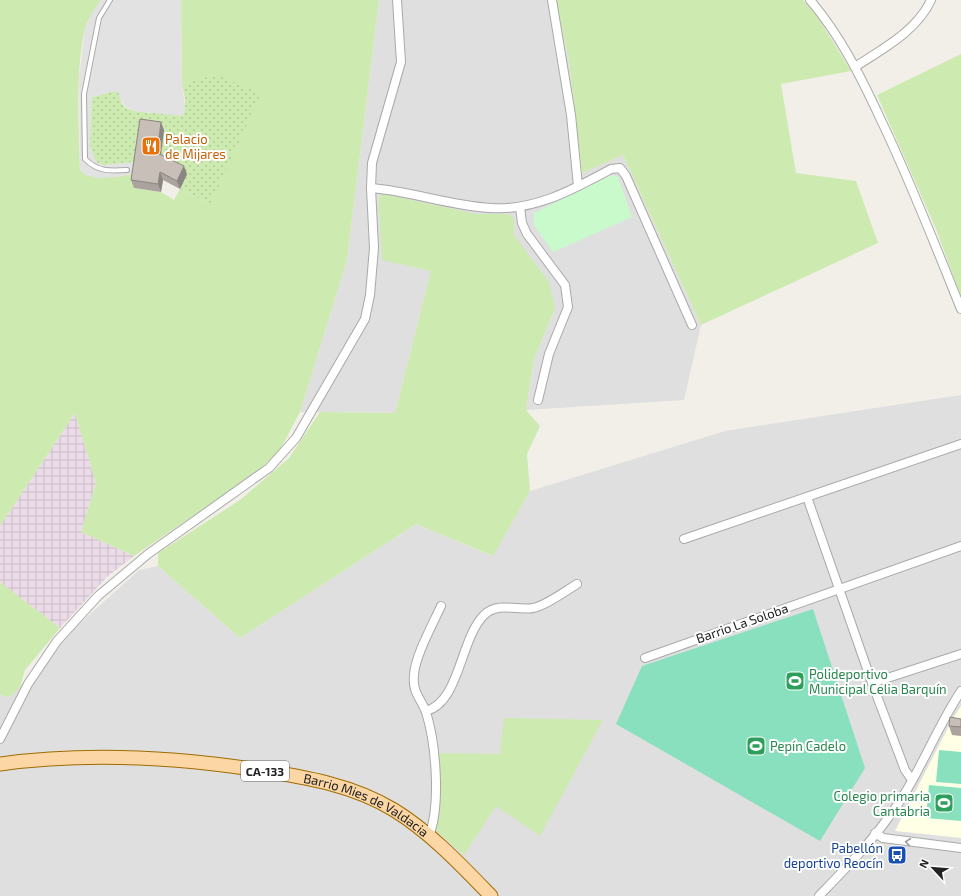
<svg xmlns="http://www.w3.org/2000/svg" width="961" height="896" viewBox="0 0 961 896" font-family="'Exo 2',sans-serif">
<defs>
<pattern id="industrial-grid" width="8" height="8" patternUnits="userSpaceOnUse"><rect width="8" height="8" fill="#ebdbe8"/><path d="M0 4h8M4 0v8" fill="none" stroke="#c9bcc7"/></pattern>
<pattern id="garden-dots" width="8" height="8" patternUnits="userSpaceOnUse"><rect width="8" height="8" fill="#cdebb0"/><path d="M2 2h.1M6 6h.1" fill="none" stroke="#b0c997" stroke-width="1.8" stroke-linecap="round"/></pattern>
</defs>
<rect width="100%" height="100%" fill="#f2efe9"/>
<g fill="#e0dfdf">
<polygon points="379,0 556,0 569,61 581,173 623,155 701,325 684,400 526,410 534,359 555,308 431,271 395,413 300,412 347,260"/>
<polygon points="961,395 961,896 0,896 0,695 10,697 78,625 139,570 158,566 240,638 416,524 492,556 530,491 725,431"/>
</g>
<polygon fill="url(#industrial-grid)" points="75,413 96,483 81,532 134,556 108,576 60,628 0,582 0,526"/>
<polygon fill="#ffffe5" points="961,706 961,838 895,831 952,720"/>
<g fill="#cdebb0">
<path d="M0,0h101c-6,9 -13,19 -16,29 -10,42 -6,98 -5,141l36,7 20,-4 -2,15 27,4 13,8 6,-11 30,15 6,-130 -34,10 -1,-84h198l-32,260 -47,152 -20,38 -24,23 -122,83 -53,-24 15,-49 -21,-70 -75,113z"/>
<polygon points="556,0 803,0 819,19 851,71 781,84 796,173 856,181 878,243 701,325 623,155 582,173 569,61"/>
<polygon points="961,54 961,297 936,229 877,95"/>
<polygon points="382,194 477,214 508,214 514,219 514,235 549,282 555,308 534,359 526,410 540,426 527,454 530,491 493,556 416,524 240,638 158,566 158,553 240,500 289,458 320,412 395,413 431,271 382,260 379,206 379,198"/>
<polygon points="0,582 60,628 25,670 20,687 10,697 0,695"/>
<polygon points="504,718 603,720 540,836 496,806 464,855 436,831 438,753 500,754"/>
</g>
<polygon fill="#c8facc" points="612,175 618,177 632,217 553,252 534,225 534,213"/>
<path fill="url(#garden-dots)" d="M216,74l45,20 -51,110 -30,-15 -42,-27 -33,3c-23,0 -14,-52 -13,-68l23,-6 4,2c1,5 2,10 6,14 12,8 45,6 59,6l1,-14 -3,-15z"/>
<g fill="#88e0be">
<polygon points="813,609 865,768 820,841 616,724 642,666"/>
<polygon points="939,750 961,752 961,784 936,782"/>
<polygon points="929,785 961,788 961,821 926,818"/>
</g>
<polygon fill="#e2e2e2" points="101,0 181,0 182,84 185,106 183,116 134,111 126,107 120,99 119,93 115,91 92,97 90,146 96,161 100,165 105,165 138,162 136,173 116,177 96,178 86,175 80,170 79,78 85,29 93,11"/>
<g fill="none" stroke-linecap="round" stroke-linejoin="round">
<defs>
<path id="service" d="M110,0l-11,18 -15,76 1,65c13,13 25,12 42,11"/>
<g id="minor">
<polyline points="552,0 571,115 578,186"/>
<path d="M810,0c30,35 51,77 70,118 30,62 55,127 81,191"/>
<path d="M855,67c27,-18 62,-36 76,-67"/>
<path d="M371,188c40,3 79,18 120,20 44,3 83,-19 120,-39l9,-1 6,8 66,149"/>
<polyline points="520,207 522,223 527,234 565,285 568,307 549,354 538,400"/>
<polyline points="807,497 872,683 905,770 912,780"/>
<polyline points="684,539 961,444"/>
<polyline points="645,658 961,546"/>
<polyline points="872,683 961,654"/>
<path d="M426,711c34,-9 34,-72 58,-96 16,-15 37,-2 53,-8 14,-5 27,-15 40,-23"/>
<polyline points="0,739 28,684 57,641 98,596 148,554 269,468 296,438 365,319 370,295 374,248 371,188 372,163 401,62 397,0"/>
<polyline points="875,833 883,838 961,848"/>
<path d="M429,836c12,-31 7,-92 -3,-124 -5,-14 -14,-19 -12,-37 1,-19 19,-51 27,-69"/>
<path d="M819,896c24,-25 49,-50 69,-78 30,-39 46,-86 73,-127"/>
</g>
<g id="primary">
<path id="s1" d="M0,764c85,-12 174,-7 259,6 46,7 94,15 135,40 36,22 68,56 97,86"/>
</g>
</defs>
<use href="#service" stroke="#a9a9a9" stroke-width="6"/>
<use href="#minor" stroke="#a9a9a9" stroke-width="10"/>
<use href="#primary" stroke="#a06b00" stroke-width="15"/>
<use href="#service" stroke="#fff" stroke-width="4"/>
<use href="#minor" stroke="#fff" stroke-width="8"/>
<use href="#primary" stroke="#fcd6a4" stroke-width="13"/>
</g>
<g fill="#aba49e">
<polygon points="164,130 161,155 187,174 180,189 163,180 161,192 134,188 131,180"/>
<polygon points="961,719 961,736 952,735 949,726"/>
</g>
<g fill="#8b8681">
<polygon points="161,122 164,130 160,161 157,153"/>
<polygon points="184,166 187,174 180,189 177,181"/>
<polygon points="160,172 163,180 161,192 158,184"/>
</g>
<g fill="#c7bfb8" stroke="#8b8681">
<polygon points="140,119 161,122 157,153 184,166 177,181 160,172 158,184 131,180"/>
<polygon points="950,717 961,719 961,727 949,726"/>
</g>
<defs><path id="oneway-chevron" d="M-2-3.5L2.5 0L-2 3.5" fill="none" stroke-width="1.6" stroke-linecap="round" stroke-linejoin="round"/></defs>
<use stroke="#9c9c9c" href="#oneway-chevron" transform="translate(908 842) rotate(-172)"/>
<defs>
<symbol id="restaurant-square" viewBox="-11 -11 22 22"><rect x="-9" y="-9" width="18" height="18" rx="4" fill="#e8710a" stroke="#fff"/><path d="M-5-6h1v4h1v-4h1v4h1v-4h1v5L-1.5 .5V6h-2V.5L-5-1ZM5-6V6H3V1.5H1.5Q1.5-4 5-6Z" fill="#fff"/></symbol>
<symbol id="stadium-square" viewBox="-11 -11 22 22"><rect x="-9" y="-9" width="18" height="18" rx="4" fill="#2e9e5b" stroke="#fff"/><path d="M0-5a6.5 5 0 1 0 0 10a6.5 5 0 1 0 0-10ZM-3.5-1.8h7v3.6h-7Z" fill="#fff"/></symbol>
<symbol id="bus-square" viewBox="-11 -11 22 22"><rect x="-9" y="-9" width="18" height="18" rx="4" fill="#1a4fb4" stroke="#fff"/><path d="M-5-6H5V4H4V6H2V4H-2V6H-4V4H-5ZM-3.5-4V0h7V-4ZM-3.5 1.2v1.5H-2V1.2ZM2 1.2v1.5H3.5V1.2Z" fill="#fff"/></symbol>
</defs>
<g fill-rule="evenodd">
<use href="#restaurant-square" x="140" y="135" width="22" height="22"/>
<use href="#stadium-square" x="784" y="670" width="22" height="22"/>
<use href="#stadium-square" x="745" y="735" width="22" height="22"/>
<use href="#stadium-square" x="933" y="792" width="22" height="22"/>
<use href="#bus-square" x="886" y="844" width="22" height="22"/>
</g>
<g text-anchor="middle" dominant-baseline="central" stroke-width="4" stroke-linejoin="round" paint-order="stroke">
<rect fill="#fff" stroke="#646464" stroke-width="1" x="241" y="761" width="48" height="20" rx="3"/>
<g font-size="12" font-weight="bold" fill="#222">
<text x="265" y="771">CA-133</text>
</g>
<g font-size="13" fill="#c56008" stroke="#fff" text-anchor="start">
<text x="165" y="139">Palacio<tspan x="165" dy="15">de Mijares</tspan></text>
</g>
<g font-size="13" fill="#222" stroke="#fff">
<text transform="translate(742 623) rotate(-19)">Barrio La Soloba</text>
<text stroke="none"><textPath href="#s1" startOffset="374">Barrio Mies de Valdacia</textPath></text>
</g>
<g font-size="13" fill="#27864d" stroke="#fff" text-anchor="start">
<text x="809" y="674">Polideportivo<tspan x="809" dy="15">Municipal Celia Barquín</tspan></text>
<text x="770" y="746">Pepín Cadelo</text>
<text x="930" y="796" text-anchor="end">Colegio primaria<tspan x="930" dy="15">Cantabria</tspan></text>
</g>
<g font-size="13" fill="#164399" stroke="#fff" text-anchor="end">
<text x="883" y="848">Pabellón<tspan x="883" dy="15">deportivo Reocín</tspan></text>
</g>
</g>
<g transform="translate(933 868) rotate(296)" stroke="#ffffff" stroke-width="3" paint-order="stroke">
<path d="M0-3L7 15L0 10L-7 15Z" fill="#222222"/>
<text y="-6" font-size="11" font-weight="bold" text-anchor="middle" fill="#222222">N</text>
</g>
</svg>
